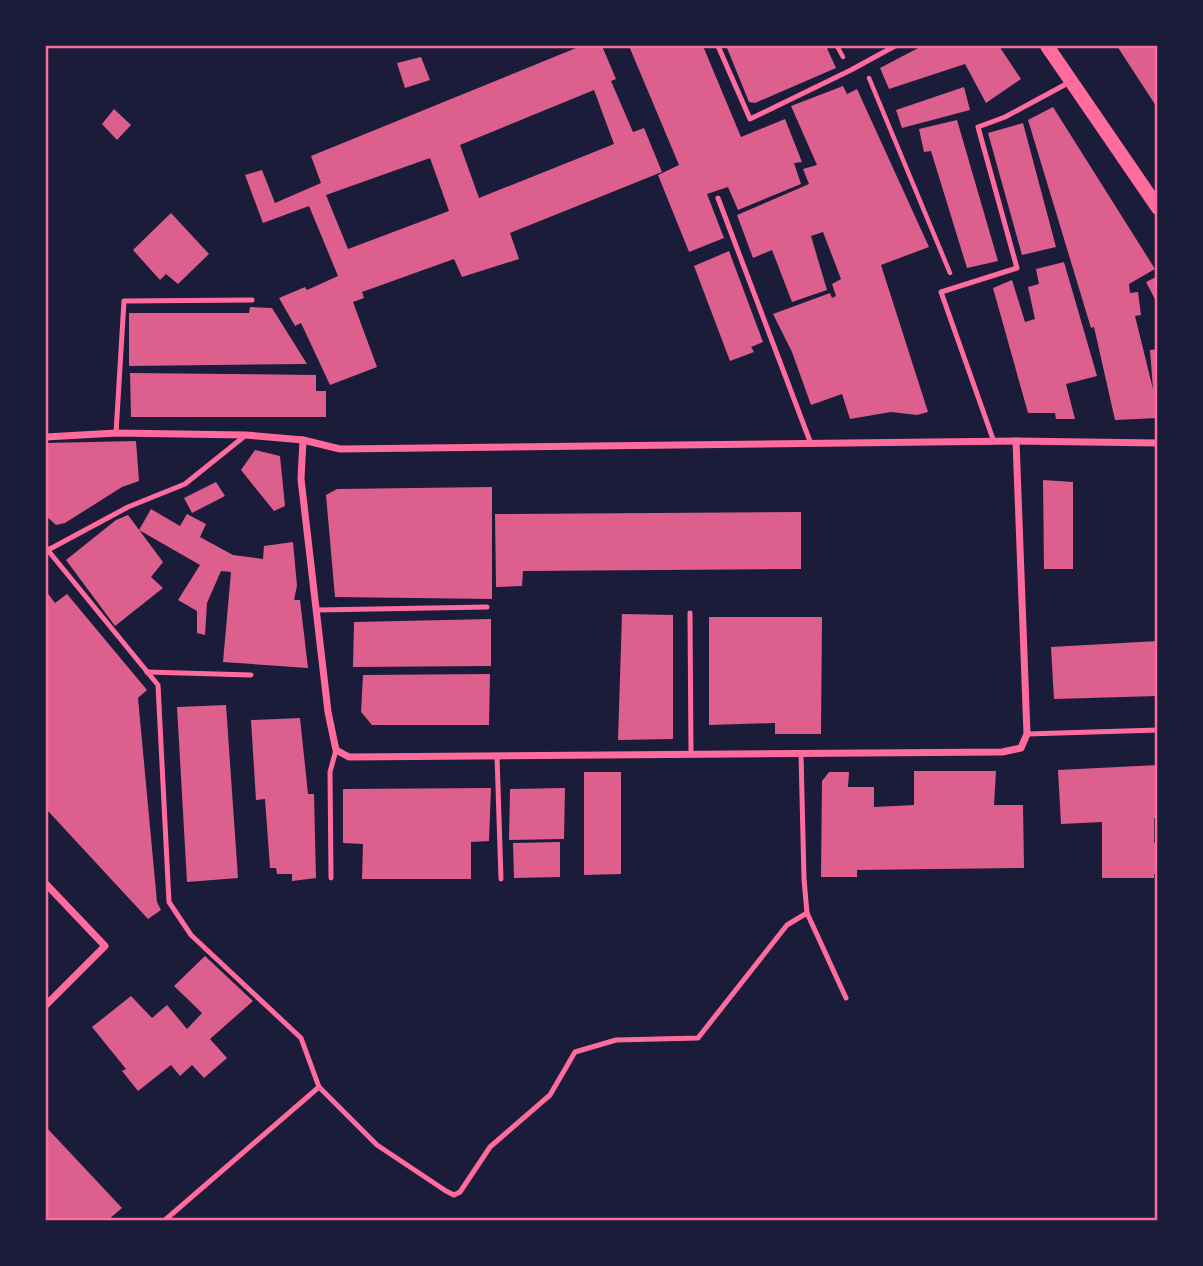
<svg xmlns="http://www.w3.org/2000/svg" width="1203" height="1266" viewBox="0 0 1203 1266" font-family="Jost,sans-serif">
<rect width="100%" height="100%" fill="#1b1b3a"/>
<g fill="#dd5f8e" fill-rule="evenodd">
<path d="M581,46h21l14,33 -5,2 22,51 11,-4 18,44 -152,61 9,26 -57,18 -8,-18 -92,33 2,6 -11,4 24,65 -47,18 -29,-62 -6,3 -16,-28 26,-11 2,3 31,-14 -29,-70 -46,17 -18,-48 17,-5 13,33 46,-20 -10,-27zM594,90l20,54 -135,54 -19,-53zM430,158l19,53 -101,38 -22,-54z"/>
<polygon points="629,46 703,46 741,137 785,119 802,162 794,163 801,184 738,210 728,187 707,194 724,238 689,252 658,175 679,165"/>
<polygon points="733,46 826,46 836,68 755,103 749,102 727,48"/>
<polygon points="922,46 999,46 1021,79 986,103 965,64 889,89 880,68"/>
<polygon points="1117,46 1158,46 1158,109"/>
<polygon points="421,57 430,80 405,88 397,63"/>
<polygon points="843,86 847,94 857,89 929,247 881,265 928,412 917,415 891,412 850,419 842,394 811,405 792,352 773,314 830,293 832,298 836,296 832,284 841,279 823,232 811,236 827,290 792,302 772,250 753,258 737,215 809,184 803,169 817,165 791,106"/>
<polygon points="964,87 970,110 902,128 896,110"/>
<polygon points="1053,107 1155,269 1129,284 1130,293 1138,292 1141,315 1135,316 1153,389 1150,350 1158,349 1158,418 1115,420 1094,327 1091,328 1028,120"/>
<polygon points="114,109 131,125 117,140 102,124"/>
<polygon points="957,120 998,261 967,268 931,151 924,152 919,129"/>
<polygon points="1023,123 1056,247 1022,255 988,133"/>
<polygon points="171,213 209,254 178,284 166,274 160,280 133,250"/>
<polygon points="729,251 763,342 751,347 754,352 730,361 694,266"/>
<polygon points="1064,262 1097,376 1066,384 1075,419 1056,419 1055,413 1028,413 993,288 1012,280 1025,322 1035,319 1028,287 1039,284 1036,269"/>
<polygon points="1158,276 1158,305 1146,282"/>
<polygon points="250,307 272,308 307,364 129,366 129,313 249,313"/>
<polygon points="130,373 316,375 316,391 326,391 326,417 131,417"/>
<polygon points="136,441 139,481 122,487 65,523 56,525 46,516 46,443"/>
<polygon points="255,450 280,456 285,506 274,511 241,470"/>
<polygon points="1043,480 1073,482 1073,569 1044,569"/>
<polygon points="216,482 225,496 192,513 184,498"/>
<polygon points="492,487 492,599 335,597 326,495 337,489"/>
<polygon points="151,509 180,526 187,514 206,524 200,537 233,555 263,559 264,546 293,542 297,586 294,600 300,600 308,668 223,662 231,572 221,571 207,603 205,635 197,633 197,611 178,600 200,565 139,530"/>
<polygon points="801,512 801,569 523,571 522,586 496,587 495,514"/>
<polygon points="128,515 163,562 151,577 163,588 115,626 66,560 116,520"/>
<polygon points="46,591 55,603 67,594 147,690 138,698 157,902 161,910 148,919 48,811 46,812"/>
<polygon points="622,614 673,615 673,739 618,740"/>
<polygon points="709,617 822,617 821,734 775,734 775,723 709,725"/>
<polygon points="491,619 491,666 353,667 354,622"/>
<polygon points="1158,641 1158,696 1054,699 1051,647"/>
<polygon points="490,674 489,725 372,725 361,712 363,675"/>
<polygon points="226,705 238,878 187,882 177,707"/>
<polygon points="300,718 308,794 314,794 316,878 292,881 292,874 277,874 276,868 270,868 265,799 256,800 251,720"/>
<polygon points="1158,765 1158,818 1154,818 1154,843 1158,843 1158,874 1154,874 1154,878 1102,878 1102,822 1061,824 1058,770"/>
<polygon points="914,771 996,771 994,805 1023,805 1024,868 857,870 857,877 821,877 822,781 829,772 849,772 848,787 874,787 874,807 914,805"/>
<polygon points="584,772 621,772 621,874 584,875"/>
<polygon points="491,788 489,841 471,842 471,879 362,879 363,844 343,843 343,789"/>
<polygon points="565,788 564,839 509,840 510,789"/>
<polygon points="560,842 560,877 514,878 513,843"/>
<polygon points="205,956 253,1001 210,1039 227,1058 204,1078 192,1065 180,1076 171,1065 138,1091 122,1071 126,1069 92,1027 131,996 152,1018 167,1005 187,1029 202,1013 174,986"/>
<polygon points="46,1127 122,1208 108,1220 46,1220"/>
</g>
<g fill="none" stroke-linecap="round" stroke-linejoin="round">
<g stroke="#ff6b9d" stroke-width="4.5">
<polyline points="837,46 843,57"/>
<polyline points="869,78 950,273"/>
</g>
<g stroke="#ff6b9d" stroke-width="5">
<polyline points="718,46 750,119 851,70 895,46"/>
<polyline points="718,198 811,444"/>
<polyline points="116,433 124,301 252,300"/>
<polyline points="994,442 941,292 1017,268 978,127 1005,117 1070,82"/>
<polyline points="46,548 158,685 169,902 191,935 301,1038 319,1087 377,1145 446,1191 454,1195 460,1192 490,1147 550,1095 575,1052 616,1040 698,1038 787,925 807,913"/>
<polyline points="48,550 128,507 185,484 246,435"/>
<polyline points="317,610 487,607"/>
<polyline points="690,613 691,755"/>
<polyline points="147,672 251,675"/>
<polyline points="1027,734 1158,730"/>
<polyline points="801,754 804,879 807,913 846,998"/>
<polyline points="497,756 501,879"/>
<polyline points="331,878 330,772 336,750"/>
<polyline points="165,1220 319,1087"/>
</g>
<g stroke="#ff6b9d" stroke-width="7">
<polyline points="46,437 116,433 246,435 303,440 340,449 1016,441 1158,443"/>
<polyline points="303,440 301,479 328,712 336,750 349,757 1002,752 1021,748 1027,734 1016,441"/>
<polyline points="46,552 48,550"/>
<polyline points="46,884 105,946 46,1005"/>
</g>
<polyline stroke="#ff6b9d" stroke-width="14" points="1047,46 1158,208"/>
</g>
<rect width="1203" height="1266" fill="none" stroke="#1b1b3a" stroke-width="94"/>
<rect x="47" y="47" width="1109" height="1172" fill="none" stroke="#ff6b9d" stroke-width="2.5"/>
</svg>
